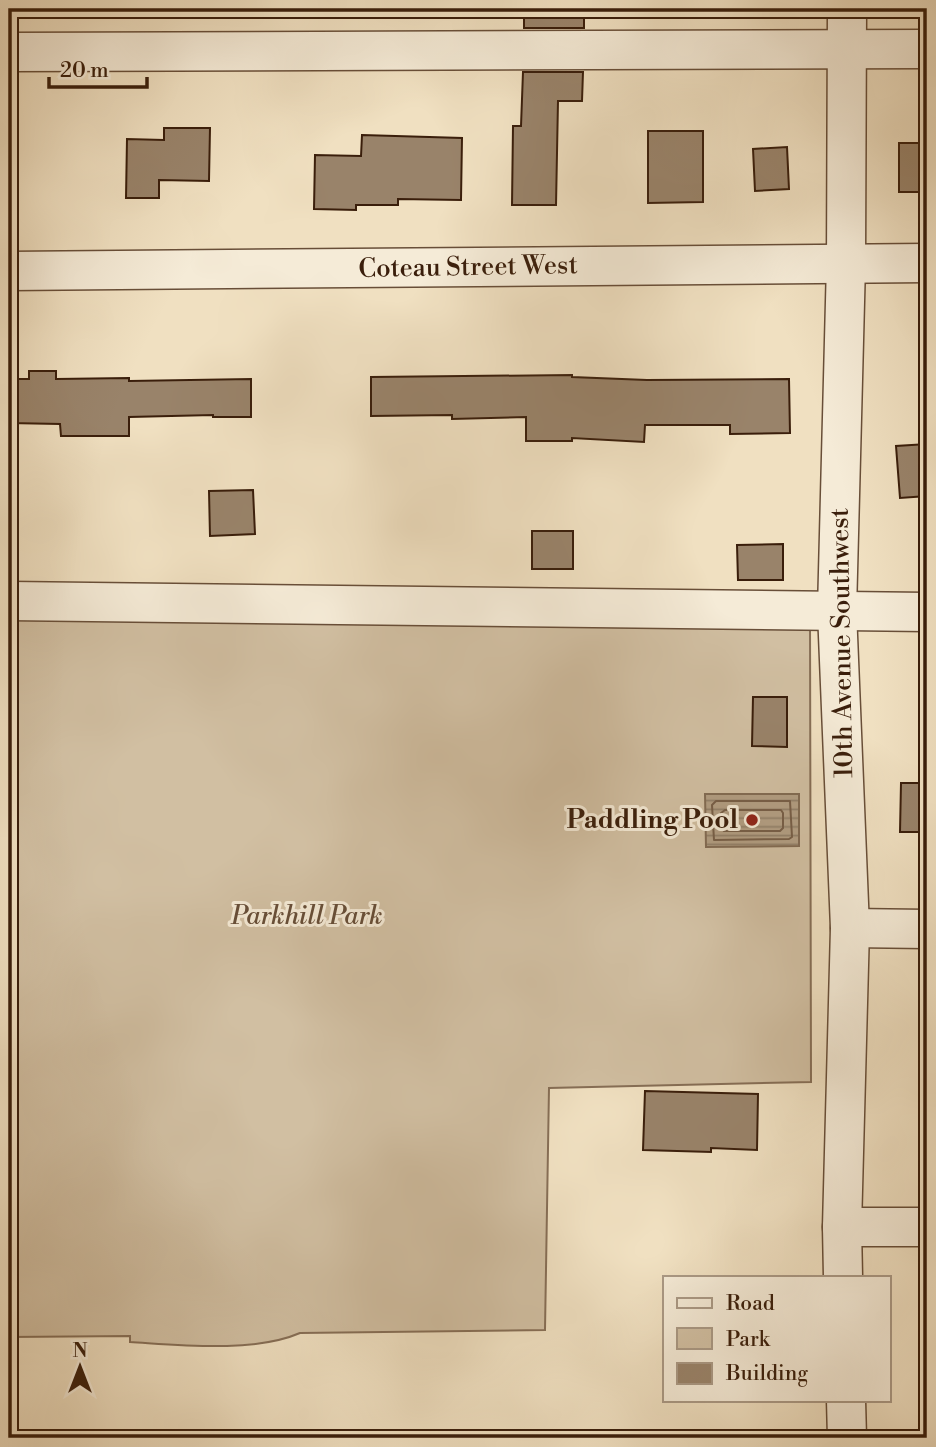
<svg xmlns="http://www.w3.org/2000/svg" width="936" height="1447" viewBox="0 0 936 1447" font-family="'Libre Bodoni',serif">
<defs>
<pattern id="water-rules" width="6" height="5" patternUnits="userSpaceOnUse" patternTransform="scale(1.75)"><rect width="6" height="5" fill="#b29e83"/><path d="M0 2.5h6" fill="none" stroke="#928069"/></pattern>
</defs>
<rect width="100%" height="100%" fill="#f0e0c1"/>
<filter id="stains"><feTurbulence type="fractalNoise" baseFrequency=".00286" numOctaves="4"/><feColorMatrix values="0 0 0 0 .2 0 0 0 0 .09 0 0 0 0 .02 0 0 0 .5 -.17"/></filter>
<radialGradient id="worn" r=".72"><stop offset=".6" stop-color="#630" stop-opacity="0"/><stop offset="1" stop-color="#630" stop-opacity=".3"/></radialGradient>
<path fill="#d1bfa2" stroke="#866e56" stroke-width="2" d="M9,618l801,2 1,462 -262,6 -4,242 -245,3c-46,20 -120,12 -170,9v-6l-121,1z"/>
<polygon fill="url(#water-rules)" stroke="#826b53" stroke-width="2" points="705,794 799,794 799,846 706,847"/>
<g fill="none" stroke-linecap="round" stroke-linejoin="round">
<g stroke="#765e47" stroke-width="2">
<polygon points="716,801 790,801 792,837 789,839 714,840 712,805"/>
<polygon points="725,810 781,810 783,813 783,828 780,831 724,831 721,828 721,813"/>
</g>
</g>
<g fill="#99836a" stroke="#3a1e0b" stroke-width="2">
<rect x="524" y="9" width="60" height="19"/>
<polygon points="523,72 583,72 582,101 558,101 556,205 512,205 513,126 521,126"/>
<polygon points="164,128 210,128 209,181 159,180 159,198 126,198 127,139 164,140"/>
<polygon points="648,131 703,131 703,202 648,203"/>
<polygon points="362,135 462,138 461,200 398,199 398,205 356,205 356,210 314,209 315,155 361,156"/>
<rect x="899" y="143" width="28" height="49"/>
<polygon points="787,147 789,189 755,191 753,149"/>
<polygon points="29,371 56,371 56,379 129,378 129,381 251,379 251,417 213,417 213,415 129,417 129,436 61,436 60,424 9,423 9,379 29,379"/>
<polygon points="572,375 572,377 647,380 789,379 790,433 730,434 730,425 645,425 644,442 572,438 572,441 526,441 526,417 452,419 452,415 371,416 371,377"/>
<polygon points="927,444 927,496 900,498 896,446"/>
<polygon points="253,490 255,534 210,536 209,491"/>
<rect x="532" y="531" width="41" height="38"/>
<polygon points="783,544 783,580 738,580 737,545"/>
<polygon points="753,697 787,697 787,747 752,746"/>
<polygon points="901,783 927,783 927,832 900,832"/>
<polygon points="645,1091 758,1094 757,1150 711,1148 711,1152 643,1150"/>
</g>
<g fill="none" stroke-linecap="round" stroke-linejoin="round">
<defs>
<g id="minor">
<polyline points="9,52 927,49"/>
<polyline points="9,271 927,263"/>
<polyline points="9,601 927,612"/>
<polyline points="850,928 927,929"/>
<polyline points="842,1227 927,1227"/>
<polyline points="843,1277 842,1227 850,928 837,611 846,263 847,9"/>
<polyline points="846,1400 847,1438"/>
</g>
</defs>
<use href="#minor" stroke="#684e38" stroke-width="41"/>
<use href="#minor" stroke="#f5ebd7" stroke-width="38"/>
</g>
<circle fill="#8f2418" stroke="#f5ebd7" stroke-width="2.5" cx="752" cy="820" r="7"/>
<g text-anchor="middle" dominant-baseline="central" stroke-width="6" stroke-linejoin="round" paint-order="stroke">
<g font-size="26" fill="#3a1e0b" stroke="#f5ebd7">
<text transform="translate(468 267) rotate(-1)">Coteau Street West</text>
<text transform="translate(842 643) rotate(-91)">10th Avenue Southwest</text>
</g>
<g font-size="26" font-weight="bold" fill="#3a1e0b" stroke="#f5ebd7" text-anchor="end">
<text x="738" y="820">Paddling Pool</text>
</g>
<g font-size="26" font-style="italic" fill="#674e38" stroke="#f5ebd7">
<text x="307" y="916">Parkhill Park</text>
</g>
</g>
<rect width="936" height="1447" fill="none" stroke="#f0e0c1" stroke-width="35"/>
<rect x="10" y="10" width="915" height="1426" fill="none" stroke="#3a1e0b" stroke-width="3.5"/>
<rect x="18" y="18" width="901" height="1412" fill="none" stroke="#3a1e0b" stroke-width="2"/>
<rect x="663" y="1276" width="228" height="126" fill="#f5ebd7" stroke="#aa9985" stroke-width="2"/>
<rect x="677" y="1298" width="35" height="10" fill="#f5ebd7" stroke="#aa9985" stroke-width="2"/>
<text x="726" y="1310" font-size="21" fill="#3a1e0b">Road</text>
<rect x="677" y="1328" width="35" height="21" fill="#d1bfa2" stroke="#aa9985" stroke-width="2"/>
<text x="726" y="1346" font-size="21" fill="#3a1e0b">Park</text>
<rect x="677" y="1363" width="35" height="21" fill="#99836a" stroke="#aa9985" stroke-width="2"/>
<text x="726" y="1380" font-size="21" fill="#3a1e0b">Building</text>
<g transform="translate(80 1367)" stroke="#f5ebd7" stroke-width="5" paint-order="stroke">
<path d="M0-5L12 26L0 18L-12 26Z" fill="#3a1e0b"/>
<text y="-10" font-size="19" font-weight="bold" text-anchor="middle" fill="#3a1e0b">N</text>
</g>
<path d="M49 77v10h98v-10" fill="none" stroke="#3a1e0b" stroke-width="3.5"/>
<text x="60" y="77" font-size="21" fill="#3a1e0b" stroke="#f5ebd7" stroke-width="5" paint-order="stroke">20 m</text>
<rect width="100%" height="100%" filter="url(#stains)"/>
<rect width="100%" height="100%" fill="url(#worn)"/>
</svg>
